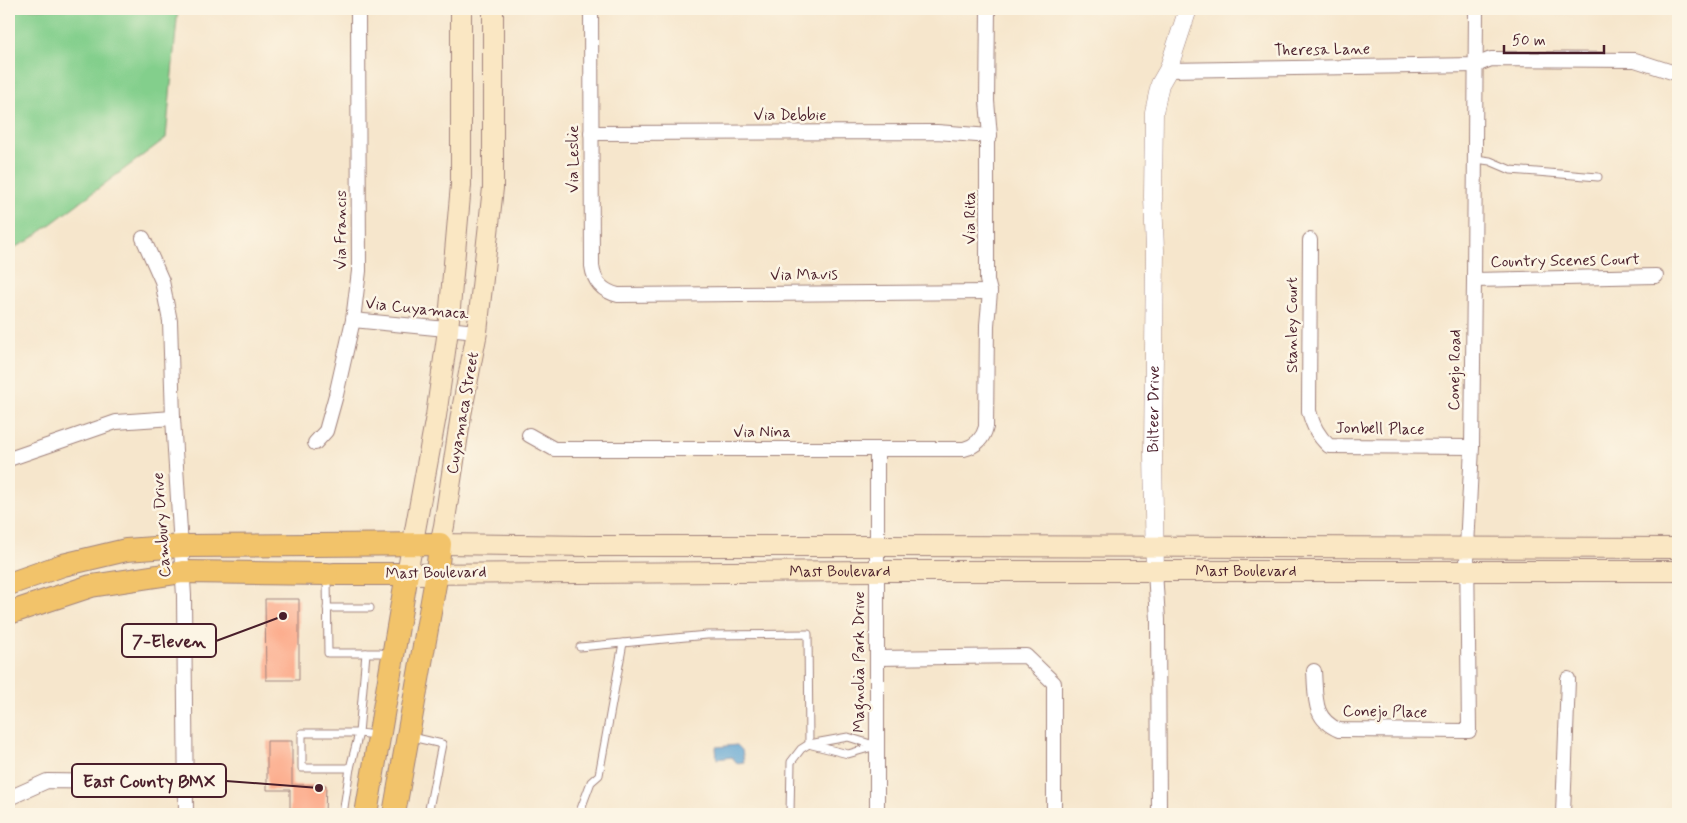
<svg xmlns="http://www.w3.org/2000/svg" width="1687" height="823" viewBox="0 0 1687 823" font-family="Mynerve,sans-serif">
<rect width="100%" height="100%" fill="#fcf5e5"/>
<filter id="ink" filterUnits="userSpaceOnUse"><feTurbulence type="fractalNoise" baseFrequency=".02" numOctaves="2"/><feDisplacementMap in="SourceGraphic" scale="10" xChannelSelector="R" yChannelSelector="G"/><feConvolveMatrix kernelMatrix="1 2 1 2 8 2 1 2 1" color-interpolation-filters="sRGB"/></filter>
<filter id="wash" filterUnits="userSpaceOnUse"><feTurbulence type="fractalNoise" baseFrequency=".0096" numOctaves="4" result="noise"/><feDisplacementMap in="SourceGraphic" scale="20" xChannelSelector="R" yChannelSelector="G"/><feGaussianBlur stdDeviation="1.12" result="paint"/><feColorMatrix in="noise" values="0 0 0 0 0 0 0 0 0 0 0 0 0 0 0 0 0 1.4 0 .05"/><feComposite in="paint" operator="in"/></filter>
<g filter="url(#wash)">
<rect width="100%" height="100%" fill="#f6e6cc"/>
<polygon fill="#83cf8c" stroke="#66775c" points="9,9 178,9 166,138 28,241 9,250"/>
<polygon fill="#5aa2d1" stroke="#52607e" points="737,745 742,750 744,762 737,763 732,757 717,759 716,747"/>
<g id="blocks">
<g fill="#fcaa8a">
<polygon points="265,599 299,599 299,680 266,680"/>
<polygon points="267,741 292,741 292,785 326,785 325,814 290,814 290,790 267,790"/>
</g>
</g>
</g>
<g filter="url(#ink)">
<use href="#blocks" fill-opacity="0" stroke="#a0827c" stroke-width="1"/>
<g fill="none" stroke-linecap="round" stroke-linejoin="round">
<defs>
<g id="service">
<polyline points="1476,159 1490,161 1511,170 1598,177"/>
<polyline points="327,577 328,653 379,653 390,654"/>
<polyline points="327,608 370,608"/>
<polyline points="580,647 707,635 808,634 809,744"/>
<polyline points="366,653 359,733 376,735"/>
<polygon points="302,733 359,733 350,768 302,768"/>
<polyline points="412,737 442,744 428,814"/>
<polyline points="812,745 848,754 876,746"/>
<polyline points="343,814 350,768"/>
<polyline points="579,814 591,782 599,775 623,643"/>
<polyline points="790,814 791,762 801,749 809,744 848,737 877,746"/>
</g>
<g id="minor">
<path d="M591,9l1,257c2,16 10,25 26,29l372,-3"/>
<polyline points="1168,70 1476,65 1491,59 1635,60 1678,74"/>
<polyline points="591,133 937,132 990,136"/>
<polyline points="143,238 162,281 170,321 173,418 184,596 186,814"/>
<path d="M1310,240l-1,171c4,15 9,25 20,35l143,1"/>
<polyline points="1474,280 1656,276"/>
<polyline points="353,320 477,332"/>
<path d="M529,435l25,14h410c12,-3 19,-10 22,-22l1,-102 3,-33 -3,-12v-140l3,-4 -3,-35 1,-92"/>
<polyline points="315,443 326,431 336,395 353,320 359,271 358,9"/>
<polyline points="877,450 877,814"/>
<polyline points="9,459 116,422 173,418"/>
<polyline points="1155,571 1158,620 1159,814"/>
<polyline points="877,658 1026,656 1054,683 1054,814"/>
<path d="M1314,671c2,25 -2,48 25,59l130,1 -2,-184 5,-100 2,-167 2,-271"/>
<polyline points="9,798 47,781 186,783"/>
<polyline points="1563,814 1568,679"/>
</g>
<g id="tertiary">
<path id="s1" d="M1155,571l-2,-118 2,-203 -2,-53 1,-85 6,-28 8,-14 20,-61"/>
</g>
<g id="secondary">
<path id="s2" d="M461,9v176l-13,145 -12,86 -29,158 469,-3h802"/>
<polyline points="493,9 493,188 477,332 461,415 444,526 440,544 588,546 876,546 1678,548"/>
</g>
<g id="primary">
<polyline points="334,574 407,574 366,814"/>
<polyline points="9,584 63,565 126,550 182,546 440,544 437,573 394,814"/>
<polyline points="9,613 91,586 183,572 327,574"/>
</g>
</defs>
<use href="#service" stroke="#a0827c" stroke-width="9"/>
<use href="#minor" stroke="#a0827c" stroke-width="16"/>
<use href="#tertiary" stroke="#a0827c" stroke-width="19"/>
<use href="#secondary" stroke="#a0827c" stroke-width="22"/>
<use href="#primary" stroke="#a0827c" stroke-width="24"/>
<use href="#service" stroke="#fff" stroke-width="7"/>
<use href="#minor" stroke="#fff" stroke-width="14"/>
<use href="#tertiary" stroke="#fff" stroke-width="18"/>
<use href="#secondary" stroke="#fae7c3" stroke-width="20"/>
<use href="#primary" stroke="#f2c36a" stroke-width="22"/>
</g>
</g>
<g text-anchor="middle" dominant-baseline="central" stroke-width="5" stroke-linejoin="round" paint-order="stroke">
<g font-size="16" fill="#4a1f2b" stroke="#fcf5e5">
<text transform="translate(1322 50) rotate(-1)">Theresa Lane</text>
<text x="790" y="115">Via Debbie</text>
<text transform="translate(573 159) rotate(-90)">Via Leslie</text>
<text transform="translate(970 218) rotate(-90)">Via Rita</text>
<text transform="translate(341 230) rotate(-90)">Via Francis</text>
<text transform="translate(1565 261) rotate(-1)">Country Scenes Court</text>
<text transform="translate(804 275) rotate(-1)">Via Mavis</text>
<text transform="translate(417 309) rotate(6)">Via Cuyamaca</text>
<text transform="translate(1292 325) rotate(-90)">Stanley Court</text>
<text transform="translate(1455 370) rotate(-89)">Conejo Road</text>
<text stroke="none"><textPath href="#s1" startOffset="162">Bilteer Drive</textPath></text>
<text transform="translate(463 413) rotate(-80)">Cuyamaca Street</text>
<text transform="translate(1380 429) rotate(1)">Jonbell Place</text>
<text x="762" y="432">Via Nina</text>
<text transform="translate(162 525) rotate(-94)">Cambury Drive</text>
<text stroke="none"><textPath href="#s2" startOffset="1408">Mast Boulevard</textPath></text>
<text stroke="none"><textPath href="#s2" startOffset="1002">Mast Boulevard</textPath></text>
<text transform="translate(436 573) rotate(-1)">Mast Boulevard</text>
<text transform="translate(859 662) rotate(-90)">Magnolia Park Drive</text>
<text transform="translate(1385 712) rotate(1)">Conejo Place</text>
</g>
</g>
<path fill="none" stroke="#4a1f2b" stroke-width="2" d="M283 616L216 641M319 788L226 781"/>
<g fill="#4a1f2b" stroke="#fcf5e5" stroke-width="2">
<circle cx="283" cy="616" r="5"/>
<circle cx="319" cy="788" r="5"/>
</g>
<g fill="#fcf5e5" stroke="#4a1f2b" stroke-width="2">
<rect x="122" y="624" width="94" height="33" rx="5"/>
<rect x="72" y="764" width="154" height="33" rx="5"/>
</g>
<g font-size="18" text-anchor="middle" font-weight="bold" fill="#4a1f2b">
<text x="169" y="647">7-Eleven</text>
<text x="149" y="787">East County BMX</text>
</g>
<rect width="1687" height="823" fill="none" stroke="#fcf5e5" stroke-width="30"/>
<path d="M1504 45v8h100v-8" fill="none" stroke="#4a1f2b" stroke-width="2.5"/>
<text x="1512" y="45" font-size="15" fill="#4a1f2b" stroke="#fcf5e5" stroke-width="4" paint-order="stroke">50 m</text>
</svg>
